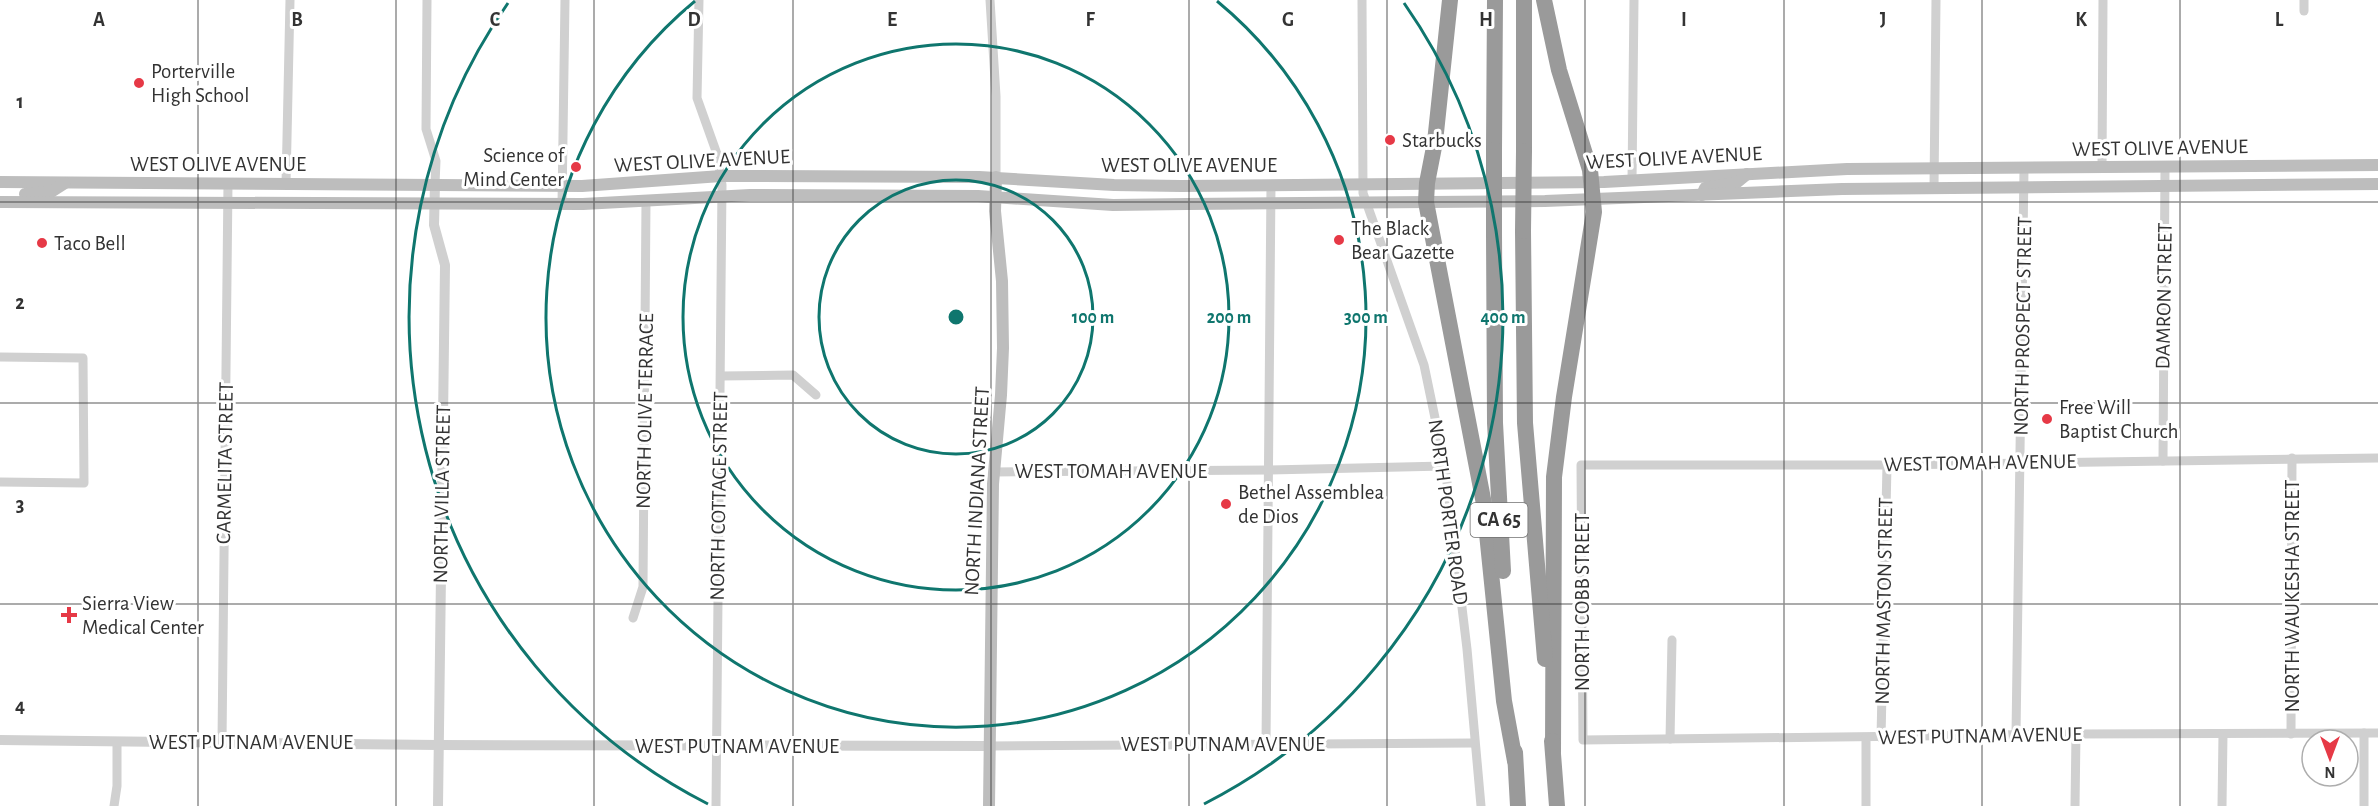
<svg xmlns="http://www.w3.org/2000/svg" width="2378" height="806" viewBox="0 0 2378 806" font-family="'Alegreya Sans',sans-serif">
<rect width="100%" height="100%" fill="#fff"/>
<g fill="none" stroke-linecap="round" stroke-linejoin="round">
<g stroke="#d0d0d0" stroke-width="9">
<polyline points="427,0 426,129 436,161 435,184"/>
<polyline points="699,0 697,98 717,154 722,185 716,806"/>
<polyline points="990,0 996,96 996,177"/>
<polyline points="1362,0 1363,193 1424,365 1445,466 1467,649 1481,806"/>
<polyline points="2304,11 2304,0"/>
<polyline points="2102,168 2103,0"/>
<polyline points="1632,181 1634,0"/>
<polyline points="286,184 290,0"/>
<polyline points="1934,188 1936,0"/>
<polyline points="562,204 565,0"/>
<polyline points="0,357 83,358 84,483 0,482"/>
<polyline points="721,376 793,375 816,395"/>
<polyline points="2378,458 1887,465 1581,465 1583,740 2076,734 2378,733"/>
<polyline points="2163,461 2165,168"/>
<polyline points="993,472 1269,470 1445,466"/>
<polyline points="633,618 643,587 646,201"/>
<polyline points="2291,734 2292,458"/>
<polyline points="2016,735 2024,169"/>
<polyline points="1881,738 1887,465"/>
<polyline points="1670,739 1672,640"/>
<polyline points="222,742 228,183"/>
<polyline points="1266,744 1271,185"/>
<polyline points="989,746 1474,743"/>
<polyline points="114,806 117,786 117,742"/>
<polyline points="1866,806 1866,738"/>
<polyline points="2075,806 2076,734"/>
<polyline points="2222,806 2223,734"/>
<polyline points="2364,806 2364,733"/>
</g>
<g stroke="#d0d0d0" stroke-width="10">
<polyline points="435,184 434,225 445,265 438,806"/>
<polyline points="0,740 438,745 989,746"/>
</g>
<g stroke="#bdbdbd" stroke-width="12">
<polyline points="0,182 582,186 721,176 763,176 979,177 1114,185 1181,186 1604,182 1847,169 2378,165"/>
<polyline points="25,194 51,192 65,183"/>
<polyline points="1702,195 1705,188 1736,183 1747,174"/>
<polyline points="0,202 583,204 750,195 978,196 1113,205 1187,204 1545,201 1842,189 2378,184"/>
<polyline points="989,806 993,484 1001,395 1003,348 1002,281 995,211 996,177"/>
</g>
<g stroke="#9a9a9a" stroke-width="16">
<polyline points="1450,0 1435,142 1427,183 1426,202 1484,504 1504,701 1515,761"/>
<polyline points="1544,0 1559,70 1590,170 1594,212 1564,397 1554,477 1553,752"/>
<polyline points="1494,150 1495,0"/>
<polyline points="1524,151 1524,0"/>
<polyline points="1523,231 1525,423 1545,659"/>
<polyline points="1494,233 1495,423 1503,571"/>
<polyline points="1552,741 1557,806"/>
<polyline points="1515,752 1518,806"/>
</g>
<g stroke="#9a9a9a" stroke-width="16">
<polyline points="1523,231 1524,151"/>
<polyline points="1494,233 1494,150"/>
</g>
</g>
<path fill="none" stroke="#333" stroke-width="1.5" stroke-opacity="0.55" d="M198,0v806M396,0v806M594,0v806M793,0v806M991,0v806M1189,0v806M1387,0v806M1585,0v806M1784,0v806M1982,0v806M2180,0v806M0,202h2378M0,403h2378M0,604h2378"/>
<g fill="none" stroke="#0f766e" stroke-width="3">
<circle cx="956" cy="317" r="137"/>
<circle cx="956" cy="317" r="273"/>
<path d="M1217 1A410 410 0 1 1 695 1"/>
<path d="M708 804A547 547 0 0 1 508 3M1404 3A547 547 0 0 1 1204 804"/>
</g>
<g fill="#e63946" stroke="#fff" stroke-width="2">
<circle cx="139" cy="83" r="6"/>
<circle cx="1390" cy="140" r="6"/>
<circle cx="576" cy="167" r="6"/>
<circle cx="1339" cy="240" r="6"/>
<circle cx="42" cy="243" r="6"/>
<circle cx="2047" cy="419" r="6"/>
<circle cx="1226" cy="504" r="6"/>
<path d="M66 606h6v6h6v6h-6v6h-6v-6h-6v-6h6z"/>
</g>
<g text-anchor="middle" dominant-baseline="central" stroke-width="6" stroke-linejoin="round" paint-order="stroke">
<rect fill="#fff" stroke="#707070" stroke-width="1.5" x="1470.5" y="503" width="57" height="34" rx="4.5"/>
<g font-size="20" font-weight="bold" fill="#333">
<text x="1499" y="520">CA 65</text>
</g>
<g font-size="21" fill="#333" stroke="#fff" text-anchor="start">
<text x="151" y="71">Porterville<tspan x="151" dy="24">High School</tspan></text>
<text x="1402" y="140">Starbucks</text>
<text x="564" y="155" text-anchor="end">Science of<tspan x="564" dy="24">Mind Center</tspan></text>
<text x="1351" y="228">The Black<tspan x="1351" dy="24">Bear Gazette</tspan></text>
<text x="54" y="243">Taco Bell</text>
<text x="2059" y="407">Free Will<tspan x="2059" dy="24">Baptist Church</tspan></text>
<text x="1238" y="492">Bethel Assemblea<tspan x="1238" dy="24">de Dios</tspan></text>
<text x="82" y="603">Sierra View<tspan x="82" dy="24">Medical Center</tspan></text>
</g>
<g font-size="21" fill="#333" stroke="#fff">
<text transform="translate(2160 148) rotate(-1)">WEST OLIVE AVENUE</text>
<text transform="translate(1674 158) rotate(-3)">WEST OLIVE AVENUE</text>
<text transform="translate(702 161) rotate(-3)">WEST OLIVE AVENUE</text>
<text x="218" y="164">WEST OLIVE AVENUE</text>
<text x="1189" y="165">WEST OLIVE AVENUE</text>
<text transform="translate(2164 296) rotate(-89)">DAMRON STREET</text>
<text transform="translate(2023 326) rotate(-89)">NORTH PROSPECT STREET</text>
<text transform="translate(645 411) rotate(-89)">NORTH OLIVE TERRACE</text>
<text transform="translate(225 463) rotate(-89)">CARMELITA STREET</text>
<text transform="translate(1980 463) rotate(-1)">WEST TOMAH AVENUE</text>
<text x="1111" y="471">WEST TOMAH AVENUE</text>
<text transform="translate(977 491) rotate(-87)">NORTH INDIANA STREET</text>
<text transform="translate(442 494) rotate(-89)">NORTH VILLA STREET</text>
<text transform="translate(719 496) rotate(-89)">NORTH COTTAGE STREET</text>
<text transform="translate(1448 512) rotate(82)">NORTH PORTER ROAD</text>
<text transform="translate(2292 596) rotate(-90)">NORTH WAUKESHA STREET</text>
<text transform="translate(1884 601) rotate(-89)">NORTH MASTON STREET</text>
<text transform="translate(1582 602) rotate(-90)">NORTH COBB STREET</text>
<text transform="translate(1980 736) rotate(-1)">WEST PUTNAM AVENUE</text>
<text x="251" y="742">WEST PUTNAM AVENUE</text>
<text x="1223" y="744">WEST PUTNAM AVENUE</text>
<text x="737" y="746">WEST PUTNAM AVENUE</text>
</g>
</g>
<g font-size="20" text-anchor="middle" font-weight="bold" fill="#333" stroke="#fff" stroke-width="6" stroke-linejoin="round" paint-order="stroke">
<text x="99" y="26">A</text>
<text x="297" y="26">B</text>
<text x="495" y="26">C</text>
<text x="694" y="26">D</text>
<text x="892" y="26">E</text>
<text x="1090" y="26">F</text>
<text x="1288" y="26">G</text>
<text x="1486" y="26">H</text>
<text x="1684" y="26">I</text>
<text x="1883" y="26">J</text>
<text x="2081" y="26">K</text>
<text x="2279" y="26">L</text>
<text x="20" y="108">1</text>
<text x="20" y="309">2</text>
<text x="20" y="511">3</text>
<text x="20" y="712">4</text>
</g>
<circle cx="956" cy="317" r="9" fill="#0f766e" stroke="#fff" stroke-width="3"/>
<g font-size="18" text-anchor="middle" font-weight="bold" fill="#0f766e" stroke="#fff" stroke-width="6" stroke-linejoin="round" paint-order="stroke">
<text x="1093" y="323">100 m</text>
<text x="1229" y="323">200 m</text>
<text x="1366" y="323">300 m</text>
<text x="1503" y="323">400 m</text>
</g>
<g transform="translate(2330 758) rotate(180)"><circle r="28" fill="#ffffff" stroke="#adadad" stroke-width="1.5"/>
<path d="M0-4.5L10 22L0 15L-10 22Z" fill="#e63946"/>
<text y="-9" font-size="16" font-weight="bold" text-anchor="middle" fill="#333333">N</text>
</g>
</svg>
